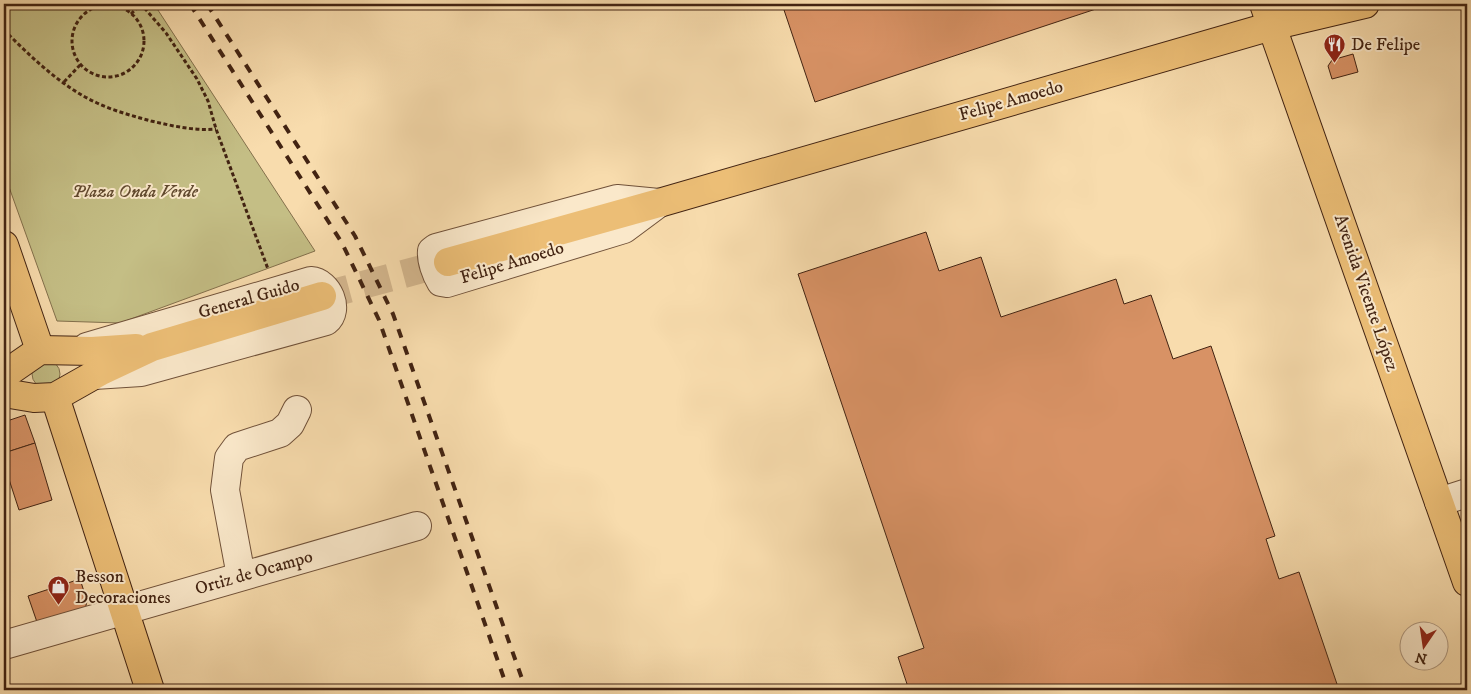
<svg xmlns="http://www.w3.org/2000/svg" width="1471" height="694" viewBox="0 0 1471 694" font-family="'IM FELL DW Pica',serif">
<rect width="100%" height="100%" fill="#f8dcad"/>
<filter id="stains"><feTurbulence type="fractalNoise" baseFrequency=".004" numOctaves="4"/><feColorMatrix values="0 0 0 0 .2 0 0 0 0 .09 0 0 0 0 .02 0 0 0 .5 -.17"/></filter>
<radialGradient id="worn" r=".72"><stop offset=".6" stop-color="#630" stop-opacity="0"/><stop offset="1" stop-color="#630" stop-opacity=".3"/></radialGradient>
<g fill="#c4be85" stroke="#83704c">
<polygon points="4,4 154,4 315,251 120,323 57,321 4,173"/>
<circle cx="46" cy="374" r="14"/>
</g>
<g fill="#d89265" stroke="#422312">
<polygon points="782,4 1111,4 815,102"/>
<polygon points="1353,54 1358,72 1332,79 1328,66 1332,60"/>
<polygon points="926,232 939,271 981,257 1001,317 1116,279 1124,304 1151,295 1173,359 1211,346 1275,536 1266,539 1279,579 1299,572 1339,690 909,690 898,657 924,648 798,274"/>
<polygon points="25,415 35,443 4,453 4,422"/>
<polygon points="35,443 52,500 19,510 4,464 4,453"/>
<polygon points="80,579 87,601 85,610 38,625 28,596"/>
</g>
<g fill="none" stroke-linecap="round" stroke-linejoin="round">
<polyline stroke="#d4b78e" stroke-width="28" stroke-dasharray="28 14" stroke-linecap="butt" points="322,296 448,262"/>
<defs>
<g id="minor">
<polyline points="1272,26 1289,4"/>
<path d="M617,199l42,4 -35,26 -177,54 -6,-1c-5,-8 -10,-22 -9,-31l4,-3z"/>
<path d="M87,347l224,-66c17,1 29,29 15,40l-185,51 -47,3"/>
<polyline points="1439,502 1467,493"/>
<polyline points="241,576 225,490 229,458 237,447 280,433 290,424 297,410"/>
<polyline points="4,645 417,526"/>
</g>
<g id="major">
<polyline points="1264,4 1467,582"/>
<polyline points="4,245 40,350"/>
<polyline points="448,262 659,203 1272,26 1365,4"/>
<polyline points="4,375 40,350 92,351 136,348"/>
<polyline points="4,393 34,398 55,397 101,371 152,347 322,296"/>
<polyline points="55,397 150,690"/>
</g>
</defs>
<use href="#minor" stroke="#705139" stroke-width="30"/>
<use href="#major" stroke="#422312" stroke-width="30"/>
<g stroke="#422312" stroke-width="3" stroke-dasharray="4 2.5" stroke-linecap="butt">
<circle cx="108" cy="41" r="36"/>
<polyline points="131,14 141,4 166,33 197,79 208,101 216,129 268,269"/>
<path d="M4,30c27,27 58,57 93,73 17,8 36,13 54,18 22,5 43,10 65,8"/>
<polyline points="64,82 81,64"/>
</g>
<use href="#minor" stroke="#fae8ca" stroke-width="28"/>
<use href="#major" stroke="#ecbe76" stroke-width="28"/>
<g stroke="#422312" stroke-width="4" stroke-dasharray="9 9" stroke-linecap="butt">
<polyline points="190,4 342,243 379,320 508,690"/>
<polyline points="207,4 355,236 393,314 526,690"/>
</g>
</g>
<defs>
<symbol id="restaurant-pin" viewBox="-11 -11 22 30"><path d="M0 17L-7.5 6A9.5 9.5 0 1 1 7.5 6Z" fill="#8f2418" stroke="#fae8ca"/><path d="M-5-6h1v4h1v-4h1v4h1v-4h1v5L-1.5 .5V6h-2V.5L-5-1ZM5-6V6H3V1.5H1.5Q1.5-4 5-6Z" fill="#fff"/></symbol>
<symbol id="shop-pin" viewBox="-11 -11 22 30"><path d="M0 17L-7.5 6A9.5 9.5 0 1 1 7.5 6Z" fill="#8f2418" stroke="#fae8ca"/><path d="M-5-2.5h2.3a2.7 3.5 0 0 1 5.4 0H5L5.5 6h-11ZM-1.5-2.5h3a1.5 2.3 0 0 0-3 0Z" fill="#fff"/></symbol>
</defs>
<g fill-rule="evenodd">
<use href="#restaurant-pin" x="1322" y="32" width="25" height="34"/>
<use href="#shop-pin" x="46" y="574" width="25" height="34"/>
</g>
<g text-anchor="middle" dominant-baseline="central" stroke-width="4" stroke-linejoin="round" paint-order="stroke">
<g font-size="18" fill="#422312" stroke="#fae8ca" text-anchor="start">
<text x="1351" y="45">De Felipe</text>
<text x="75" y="577">Besson<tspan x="75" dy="21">Decoraciones</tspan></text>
</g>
<g font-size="18" fill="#422312" stroke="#fae8ca">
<text transform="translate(1011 101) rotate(-16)">Felipe Amoedo</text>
<text transform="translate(512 263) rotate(-17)">Felipe Amoedo</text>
<text transform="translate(1366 293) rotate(71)">Avenida Vicente López</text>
<text transform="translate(249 299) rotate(-16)">General Guido</text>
<text transform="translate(254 573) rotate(-16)">Ortiz de Ocampo</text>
</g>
<g font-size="18" font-style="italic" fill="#624a2f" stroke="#fae8ca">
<text x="135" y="192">Plaza Onda Verde</text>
</g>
</g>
<rect width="1471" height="694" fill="none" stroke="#f8dcad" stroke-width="20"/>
<rect x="5" y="5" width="1461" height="684" fill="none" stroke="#422312" stroke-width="2.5"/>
<rect x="10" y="10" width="1451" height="674" fill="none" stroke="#422312"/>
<g transform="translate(1424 646) rotate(193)"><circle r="24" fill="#fae8ca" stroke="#b09980"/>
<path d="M0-4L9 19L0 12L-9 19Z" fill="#8f2418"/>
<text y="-8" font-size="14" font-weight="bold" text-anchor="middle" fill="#422312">N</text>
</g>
<rect width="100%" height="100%" filter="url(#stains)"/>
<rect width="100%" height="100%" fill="url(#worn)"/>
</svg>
